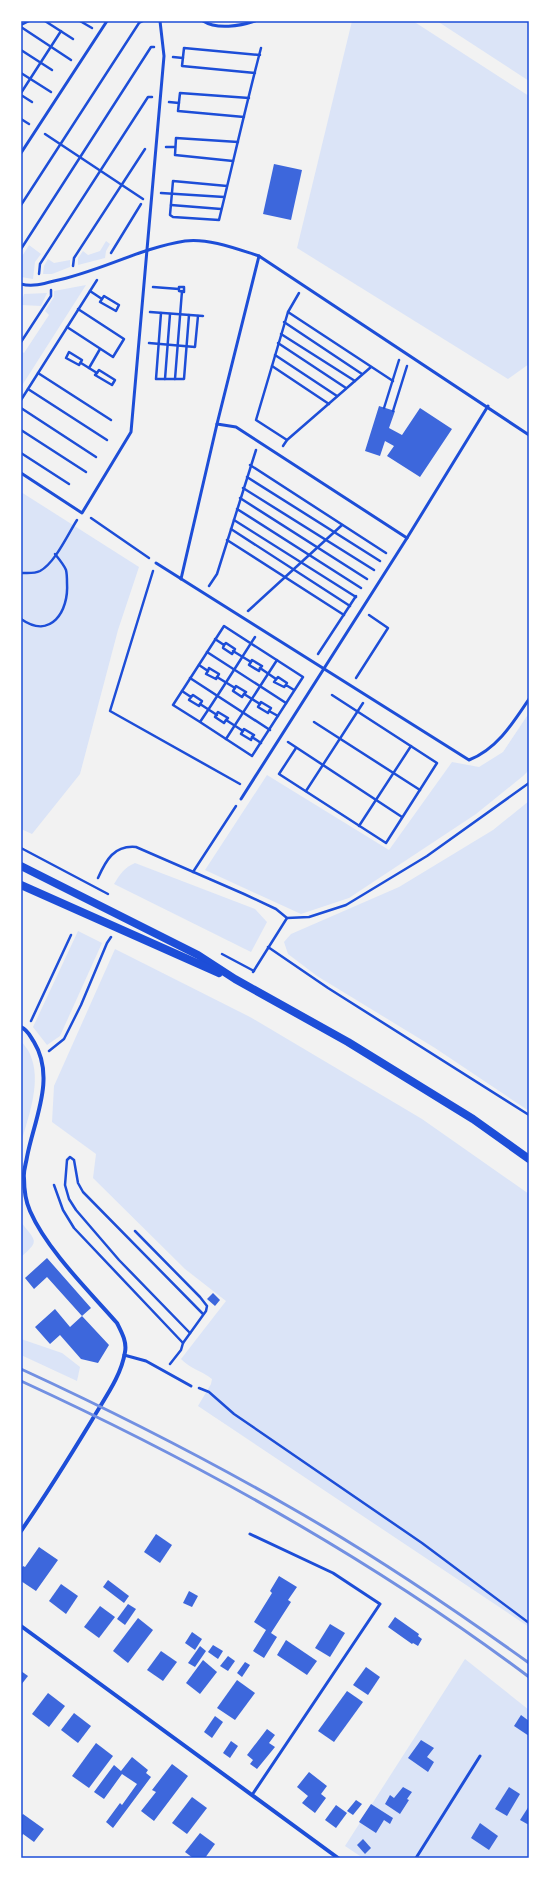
<svg xmlns="http://www.w3.org/2000/svg" width="550" height="1879" viewBox="0 0 550 1879" font-family="'Space Grotesk',sans-serif">
<rect width="100%" height="100%" fill="#f2f2f2"/>
<g fill="#dbe4f7">
<polygon points="352,21 413,21 529,96 529,364 508,379 297,248"/>
<polygon points="437,21 529,21 529,81"/>
<polygon points="106,241 110,244 106,251 105,258 78,265 78,258 83,251 88,255 100,251"/>
<polygon points="29,245 41,254 35,262 33,279 21,277 21,258"/>
<polygon points="48,259 54,263 70,260 70,267 52,274 43,274 44,266"/>
<polygon points="86,285 21,387 21,351 24,353 49,315 45,311 54,297 54,291"/>
<polygon points="47,293 41,306 21,305 24,294"/>
<polygon points="21,492 139,567 118,630 80,774 32,834 21,829"/>
<polygon points="529,713 529,770 523,776 476,814 349,898 301,914 205,870 267,775 389,850 452,762 479,767 503,752"/>
<polygon points="529,801 529,1111 435,1048 317,976 288,954 284,942 291,934 399,887 493,830"/>
<path d="M135,863l120,46 12,13 -16,30 -137,-68c6,-10 11,-17 21,-21z"/>
<polygon points="78,931 102,943 60,1036 47,1045 33,1027"/>
<path d="M115,949l135,68 172,102 107,75v433l-331,-221 13,-22 1,-5c-10,-8 -23,-11 -31,-20l45,-58 -41,-32 -92,-91 3,-24 -44,-32 2,-36z"/>
<path d="M21,1041c3,4 7,8 9,13 12,27 -1,61 -9,89z"/>
<path d="M21,1222c14,19 20,18 0,35z"/>
<polygon points="21,1339 62,1353 80,1367 77,1381 21,1355"/>
<polygon points="465,1659 529,1710 529,1858 363,1858 345,1846"/>
</g>
<g fill="#3d67dc">
<polygon points="274,164 302,170 291,220 263,214"/>
<polygon points="379,406 395,411 389,428 402,435 420,408 452,429 420,477 387,456 394,446 385,441 380,456 365,451"/>
<polygon points="47,1258 91,1308 82,1316 47,1277 34,1289 25,1278"/>
<polygon points="213,1293 220,1300 215,1306 207,1299"/>
<polygon points="55,1309 70,1327 82,1316 109,1345 98,1363 81,1359 60,1335 50,1344 35,1327"/>
<polygon points="156,1534 172,1545 160,1563 144,1552"/>
<polygon points="39,1547 58,1560 36,1591 21,1581 21,1569 23,1566 25,1567"/>
<polygon points="279,1576 297,1587 288,1600 291,1602 271,1633 277,1637 264,1658 253,1651 266,1630 254,1622 272,1593 270,1591"/>
<polygon points="108,1580 129,1596 124,1603 103,1587"/>
<polygon points="61,1584 78,1596 66,1614 49,1601"/>
<polygon points="189,1591 198,1596 192,1607 183,1603"/>
<polygon points="128,1604 136,1609 125,1625 117,1619"/>
<polygon points="100,1606 115,1617 99,1638 84,1627"/>
<polygon points="395,1617 419,1634 418,1636 422,1639 418,1646 413,1643 412,1644 388,1627"/>
<polygon points="138,1618 153,1630 128,1663 113,1651"/>
<polygon points="330,1624 345,1633 330,1657 315,1648"/>
<polygon points="192,1632 202,1639 195,1650 185,1643"/>
<polygon points="286,1640 317,1661 307,1675 277,1655"/>
<polygon points="213,1645 223,1651 218,1659 208,1652"/>
<polygon points="200,1646 206,1651 195,1667 188,1663"/>
<polygon points="161,1651 177,1662 163,1681 147,1670"/>
<polygon points="228,1656 235,1661 228,1671 220,1666"/>
<polygon points="203,1660 217,1672 200,1694 186,1683"/>
<polygon points="245,1662 250,1665 242,1677 237,1673"/>
<polygon points="366,1667 380,1677 368,1695 353,1685"/>
<polygon points="21,1671 28,1676 21,1685"/>
<polygon points="237,1680 255,1693 235,1720 217,1708"/>
<polygon points="347,1691 363,1702 334,1742 318,1731"/>
<polygon points="48,1693 65,1706 49,1727 32,1714"/>
<polygon points="74,1713 91,1726 78,1743 61,1730"/>
<polygon points="521,1715 529,1721 529,1736 514,1726"/>
<polygon points="215,1716 223,1722 212,1738 204,1732"/>
<polygon points="267,1729 275,1735 269,1743 275,1747 257,1769 250,1764 253,1760 247,1755"/>
<polygon points="421,1740 434,1748 427,1757 434,1762 428,1772 408,1758"/>
<polygon points="231,1741 238,1746 230,1758 223,1753"/>
<polygon points="96,1743 113,1756 89,1788 72,1776"/>
<polygon points="132,1757 148,1770 146,1773 151,1777 113,1828 106,1822 120,1803 122,1805 137,1784 122,1774 104,1799 94,1792 114,1765 121,1771"/>
<polygon points="172,1764 188,1776 154,1821 141,1811 156,1792 152,1790"/>
<polygon points="309,1772 327,1786 321,1794 326,1798 315,1813 302,1803 308,1796 297,1787"/>
<polygon points="403,1787 412,1792 407,1799 409,1800 400,1814 385,1804 390,1795 394,1798"/>
<polygon points="509,1787 520,1794 507,1816 495,1809"/>
<polygon points="192,1797 207,1808 187,1834 172,1823"/>
<polygon points="356,1800 362,1804 353,1815 347,1811"/>
<polygon points="371,1804 393,1818 390,1824 384,1820 376,1833 359,1822"/>
<polygon points="336,1805 347,1813 336,1828 325,1820"/>
<polygon points="529,1806 529,1825 520,1820"/>
<polygon points="23,1814 44,1829 34,1842 23,1834 21,1837 21,1816"/>
<polygon points="480,1823 498,1836 489,1850 471,1838"/>
<polygon points="200,1833 215,1844 205,1858 193,1858 185,1852"/>
<polygon points="363,1839 371,1848 365,1854 357,1845"/>
</g>
<g fill="none" stroke-linecap="round" stroke-linejoin="round">
<g stroke="#1d4ed8" stroke-width="2.5">
<polyline points="45,21 73,39"/>
<polyline points="80,21 92,28"/>
<polyline points="21,25 29,21"/>
<polyline points="21,27 71,60"/>
<polyline points="21,50 52,70"/>
<polyline points="173,57 183,58"/>
<polyline points="21,73 51,92"/>
<polyline points="255,73 182,66 184,48 260,55"/>
<polyline points="21,93 61,31"/>
<polyline points="21,95 32,102"/>
<polyline points="169,102 179,103"/>
<polyline points="244,117 178,111 180,93 249,98"/>
<polyline points="21,119 29,124"/>
<polyline points="45,134 143,199"/>
<polyline points="166,147 175,147"/>
<polyline points="233,161 175,155 176,138 238,142"/>
<path d="M227,186l-54,-5 -3,34 3,2 46,3c14,-57 27,-115 42,-172"/>
<polyline points="161,193 224,197"/>
<polyline points="21,205 139,23 143,21"/>
<polyline points="171,205 221,209"/>
<polyline points="21,249 151,47 154,47"/>
<polyline points="111,253 141,204"/>
<polyline points="73,266 74,258 145,149"/>
<polyline points="39,274 40,264 148,97 152,97"/>
<polyline points="153,287 179,289 179,287 184,287 184,292 179,291 179,289"/>
<polyline points="90,291 102,299 100,302 116,311 119,305 104,296 102,299"/>
<polyline points="299,293 288,312 393,381"/>
<polyline points="150,312 203,316"/>
<polyline points="161,313 156,379 184,379 189,315"/>
<polyline points="284,322 362,374"/>
<polyline points="67,327 113,357 124,339 78,309"/>
<polyline points="281,334 355,381"/>
<polyline points="21,342 51,296 51,290"/>
<polyline points="149,343 195,347 198,316"/>
<polyline points="278,343 346,388"/>
<polygon points="69,352 82,360 79,365 66,358"/>
<polyline points="275,355 337,396"/>
<polyline points="81,363 97,373 95,375 112,385 115,380 99,370 97,373"/>
<polyline points="272,366 329,404"/>
<polyline points="89,368 100,349"/>
<polyline points="38,373 111,420"/>
<polyline points="165,379 170,314"/>
<polyline points="175,379 182,291"/>
<polyline points="28,389 107,440"/>
<polyline points="21,400 97,280"/>
<polyline points="21,408 96,457"/>
<polyline points="384,408 399,360"/>
<polyline points="393,411 407,366"/>
<polyline points="21,430 86,472"/>
<polyline points="287,440 371,367"/>
<polyline points="283,446 287,440 256,420 288,312"/>
<polyline points="21,453 69,484"/>
<polyline points="250,465 386,553"/>
<polyline points="247,477 380,561"/>
<polyline points="243,488 374,570"/>
<polyline points="240,498 367,579"/>
<polyline points="237,509 361,588"/>
<polyline points="91,518 149,558"/>
<polyline points="234,520 356,597"/>
<polyline points="231,529 350,606"/>
<polyline points="227,540 344,615"/>
<polyline points="153,571 110,711 240,784"/>
<path d="M21,573c6,0 13,1 19,-2 15,-8 28,-37 37,-51"/>
<polyline points="209,586 217,574 256,450"/>
<polyline points="248,611 342,525"/>
<path d="M21,619c30,21 48,-8 46,-36 0,-4 0,-9 -1,-13 -2,-5 -7,-11 -11,-16"/>
<polyline points="215,639 224,645 223,648 232,654 235,649 226,643 224,645"/>
<polyline points="233,651 251,662"/>
<polyline points="207,652 286,703"/>
<polyline points="318,654 356,596"/>
<polyline points="199,665 208,671 209,668 219,674 216,679 206,674 208,671"/>
<polyline points="260,668 262,666 252,660 249,665 259,671 260,668 276,679"/>
<polyline points="217,677 235,688"/>
<polyline points="190,678 270,730"/>
<polyline points="356,678 388,628 369,615"/>
<polyline points="286,685 287,683 278,677 274,682 284,687 286,685 294,690"/>
<polyline points="182,691 191,697 189,700 199,706 202,701 193,695 191,697"/>
<polyline points="244,694 246,692 236,686 233,691 242,697 244,694 260,704"/>
<polyline points="200,704 217,715"/>
<polyline points="269,711 271,708 261,702 258,707 268,713 269,711 278,716"/>
<polyline points="226,720 228,718 218,712 215,717 224,723 226,720 243,731"/>
<path d="M200,722l-27,-17 51,-79c26,17 53,34 79,51l-51,79 -52,-34c19,-28 37,-57 55,-85"/>
<polyline points="314,722 420,790"/>
<polyline points="252,737 254,735 244,729 241,734 251,740 252,737 261,743"/>
<polyline points="226,739 277,660"/>
<polyline points="288,742 402,817"/>
<polyline points="296,748 279,774 386,843 437,763 332,695"/>
<polyline points="306,791 363,703"/>
<polyline points="359,826 411,746"/>
<polyline points="21,848 108,894"/>
<polyline points="193,872 236,806"/>
<path d="M98,878c8,-18 16,-33 38,-31l108,47 32,15 11,9 22,-1 37,-12 81,-49 102,-73"/>
<polyline points="268,947 328,988 529,1115"/>
<polyline points="222,954 254,971"/>
<polyline points="253,972 287,918"/>
<polyline points="31,1021 71,935"/>
<polyline points="49,1051 64,1039 81,1005 107,943 111,937"/>
<polyline points="54,1185 63,1210 74,1228 183,1343"/>
<polyline points="135,1231 200,1297 207,1306 206,1311 183,1343 181,1350 170,1364"/>
<polyline points="190,1333 119,1260 76,1210 69,1199 65,1185 67,1160 70,1157 74,1160 78,1183 83,1192 203,1314"/>
<polyline points="199,1388 209,1392 234,1414 422,1543 529,1623"/>
</g>
<g stroke="#1d4ed8" stroke-width="3">
<path d="M203,21c14,9 37,5 52,0"/>
<polyline points="21,153 107,21"/>
<path d="M21,284c11,3 22,0 33,-3 45,-9 86,-33 131,-40 24,-3 52,8 74,15l270,179"/>
<polyline points="217,424 236,427 407,538"/>
<polyline points="21,473 82,513 131,432 164,56 160,21"/>
<path d="M156,563l313,197c28,-11 44,-37 60,-61"/>
<polyline points="181,579 217,424 259,256"/>
<polyline points="241,799 407,538 488,406"/>
<polyline points="124,1355 146,1361 191,1386"/>
<polyline points="250,1534 333,1573 380,1604 252,1795"/>
<polyline points="416,1858 480,1756"/>
</g>
<g stroke="#1d4ed8" stroke-width="4">
<path d="M21,1027c7,3 9,9 13,15 22,36 0,78 -7,115 -1,7 -4,14 -3,21 0,10 2,24 6,33 17,39 59,80 87,112 5,10 10,19 8,29 -4,25 -21,47 -33,68 -23,38 -46,75 -71,111"/>
<polyline points="21,1626 338,1858"/>
</g>
<g stroke="#1d4ed8" stroke-width="8">
<polyline points="21,866 198,955 235,979 348,1042 473,1119 529,1159"/>
<polyline points="21,885 219,973"/>
</g>
<g stroke="#7290e2" stroke-width="3">
<path d="M21,1369c91,42 180,87 267,137 83,47 163,101 241,157"/>
<path d="M21,1381c178,82 351,178 508,296"/>
</g>
</g>
<rect width="550" height="1879" fill="none" stroke="#ffffff" stroke-width="44"/>
<rect x="22" y="22" width="506" height="1835" fill="none" stroke="#1d4ed8" stroke-width="1.5"/>
</svg>
